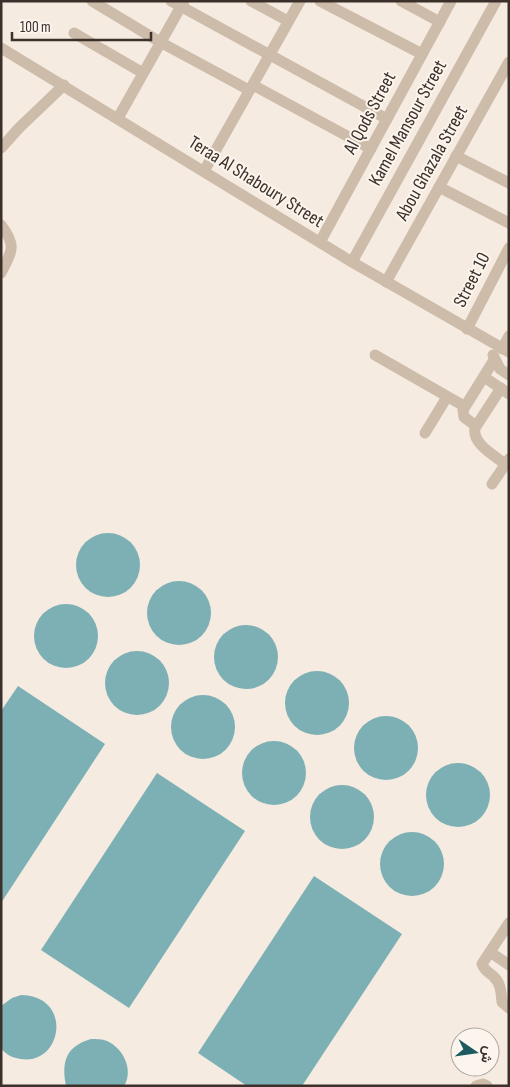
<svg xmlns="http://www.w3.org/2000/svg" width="510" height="1087" viewBox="0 0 510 1087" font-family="'Sofia Sans Condensed',Vazirmatn,sans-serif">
<rect width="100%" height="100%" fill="#f5ebe0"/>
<g fill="#7cb0b4">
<circle cx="108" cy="565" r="32"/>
<circle cx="179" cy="613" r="32"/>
<circle cx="66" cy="636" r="32"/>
<circle cx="246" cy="657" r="32"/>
<circle cx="137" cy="683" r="32"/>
<circle cx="317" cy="703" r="32"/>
<polygon points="18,686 105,744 1,903 1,711"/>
<circle cx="203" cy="727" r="32"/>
<circle cx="386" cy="748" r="32"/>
<circle cx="274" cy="773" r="32"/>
<circle cx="458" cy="795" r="32"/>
<polygon points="157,773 245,831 129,1008 41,950"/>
<circle cx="342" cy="817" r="32"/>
<circle cx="412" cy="864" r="32"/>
<polygon points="314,876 402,934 302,1086 247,1086 198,1053"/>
<path d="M21,995c53,1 41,71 0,64 -8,-1 -15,-4 -20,-11v-42l11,-8z"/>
<path d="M91,1039c5,0 11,0 16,2 16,7 27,29 17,45h-58c-5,-24 0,-40 25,-47z"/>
</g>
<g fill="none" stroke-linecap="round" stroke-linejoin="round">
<g stroke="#cebcaa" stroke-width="11">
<polyline points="92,1 160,42 249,90"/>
<polyline points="171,1 387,119"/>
<polyline points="251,1 288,21"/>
<polyline points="320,1 422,54"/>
<polyline points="401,1 440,22"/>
<polyline points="74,33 143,73"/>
<polyline points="1,48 352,262 509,352"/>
<polyline points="253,85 371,149"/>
<polyline points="118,118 184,1"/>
<polyline points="1,148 19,128 64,85"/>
<polyline points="456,156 509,183"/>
<polyline points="204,171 300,1"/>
<polyline points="439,187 509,223"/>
<path d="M1,225c16,21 11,26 0,48"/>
<polyline points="320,242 451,1"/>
<polyline points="352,262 496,1"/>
<polyline points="386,282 509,62"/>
<polyline points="467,329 509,248"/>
<polyline points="502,349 509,336"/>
<polyline points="375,355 464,406"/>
<polyline points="493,355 500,369 509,375"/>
<polyline points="484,377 509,394"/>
<path d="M501,388l-26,40c-3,16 19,27 30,36"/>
<polyline points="476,426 464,417 463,410 494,360"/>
<polyline points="425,433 447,397"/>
<polyline points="492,484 509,459"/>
<path d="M509,923l-27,41c2,6 6,8 11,12 8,7 8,16 9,26l7,6"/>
<polyline points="490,952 509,965"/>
<polyline points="476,1086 483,1084 487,1086"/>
</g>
</g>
<g text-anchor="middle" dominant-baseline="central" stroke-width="4" stroke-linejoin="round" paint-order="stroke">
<g font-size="19" fill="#3b302a" stroke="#fbf5ed">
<text transform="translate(370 113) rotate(-62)">Al Qods Street</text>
<text transform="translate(408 123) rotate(-61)">Kamel Mansour Street</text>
<text transform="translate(432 163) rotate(-61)">Abou Ghazala Street</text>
<text transform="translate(256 182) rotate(32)">Teraa Al Shaboury Street</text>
<text transform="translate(472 280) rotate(-63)">Street 10</text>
</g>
</g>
<rect width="510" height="1087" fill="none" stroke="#3b302a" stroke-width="5"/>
<g transform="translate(475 1052) rotate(103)"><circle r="24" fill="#fbf5ed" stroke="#aea69f"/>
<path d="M0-4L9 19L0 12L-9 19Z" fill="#1c5a60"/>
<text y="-8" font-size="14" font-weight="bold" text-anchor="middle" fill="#3b302a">ش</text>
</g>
<path d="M12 32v8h139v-8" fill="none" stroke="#3b302a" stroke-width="2.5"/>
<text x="20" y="32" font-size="15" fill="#3b302a" stroke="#fbf5ed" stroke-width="4" paint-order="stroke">100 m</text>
</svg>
